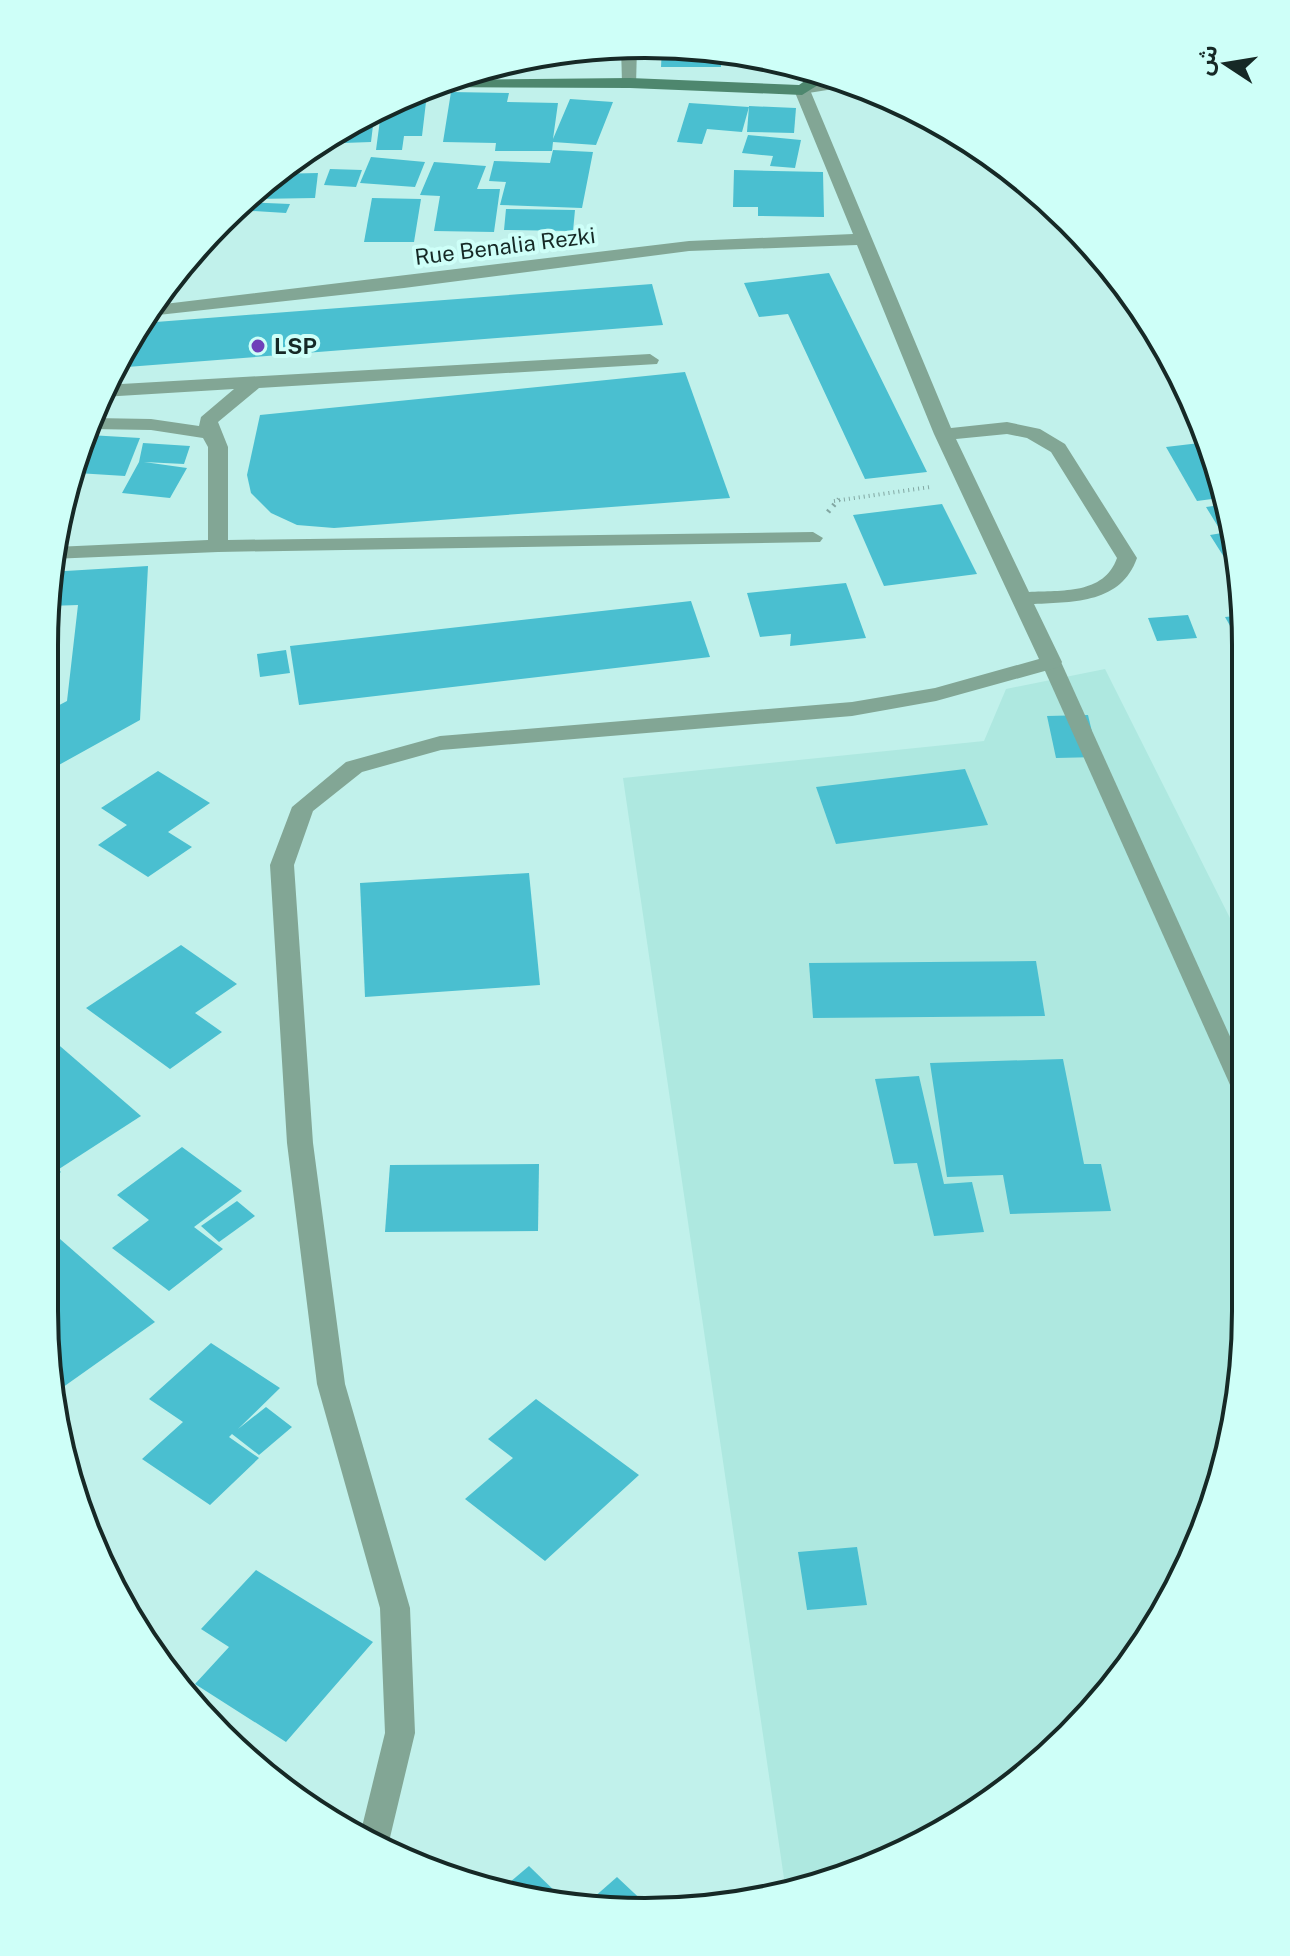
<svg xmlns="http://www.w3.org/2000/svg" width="1290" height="1956" viewBox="0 0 1290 1956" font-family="'Public Sans','Noto Sans Arabic',sans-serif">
<rect width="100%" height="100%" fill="#c1f1eb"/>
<polygon fill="#aee8e0" points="1105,669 1243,944 1241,1390 1184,1576 1097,1708 946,1831 786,1892 623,778 984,741 1006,689"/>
<g fill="#4abfd0">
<polygon points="662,47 724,49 741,53 741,57 721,57 721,67 661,67"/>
<polygon points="596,49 613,51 608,61 591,59"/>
<polygon points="567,52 568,62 550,63 549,55"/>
<polygon points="451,92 509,93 507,102 558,103 553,139 570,99 613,102 596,145 553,142 552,151 495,151 496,143 443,142"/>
<polygon points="389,102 426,102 422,136 404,136 402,150 376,150 382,105"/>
<polygon points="689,103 749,107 742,132 707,129 702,144 677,142"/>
<polygon points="749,106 796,108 794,133 747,132"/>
<polygon points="375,109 371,142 343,143 344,134 335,134"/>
<polygon points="748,135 801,140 795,168 770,166 773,156 742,153"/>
<polygon points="553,150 593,152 582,208 500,205 506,182 489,181 494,161 550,163"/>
<polygon points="371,157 425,162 415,187 360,183"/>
<polygon points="434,162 486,166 477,189 500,189 494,232 434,231 440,196 420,195"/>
<polygon points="330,169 362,170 356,187 324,185"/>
<polygon points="734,170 823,172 824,217 758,216 758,207 733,207"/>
<polygon points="318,173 315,198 246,199 273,174"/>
<polygon points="372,198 421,199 414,242 364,242"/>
<polygon points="243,202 290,204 286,213 235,210"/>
<polygon points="506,209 575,210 573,231 504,230"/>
<polygon points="829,273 927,472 865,479 788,314 759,317 744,283"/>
<polygon points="652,284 663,325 114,368 143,323"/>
<polygon points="685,372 730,498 334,528 297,525 271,513 251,493 247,475 260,415"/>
<polygon points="89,435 140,438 125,476 77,473"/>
<polygon points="1208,442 1227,497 1197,501 1166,447"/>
<polygon points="143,443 190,446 184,464 144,462 187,468 170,498 122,493 139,462"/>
<polygon points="942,504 977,574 884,586 853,515"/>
<polygon points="1228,504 1239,574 1236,576 1210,535 1222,533 1206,507"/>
<polygon points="148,566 140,720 48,771 48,711 67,701 78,605 49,606 49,572"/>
<polygon points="846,583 866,638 790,646 791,634 760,637 747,593"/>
<polygon points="691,601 710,657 299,705 290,646"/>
<polygon points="1188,615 1197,638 1157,641 1148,618"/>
<polygon points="1245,615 1245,652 1225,617"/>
<polygon points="286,650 290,673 260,677 257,654"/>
<polygon points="1088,715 1098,757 1056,758 1047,716"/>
<polygon points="965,769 988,825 836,844 816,787"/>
<polygon points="158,771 210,803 168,832 192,847 148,877 98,845 127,825 101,808"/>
<polygon points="529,873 540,985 365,997 360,883"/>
<polygon points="181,945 237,984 195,1013 222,1032 170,1069 86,1008"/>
<polygon points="1036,961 1045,1016 813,1018 809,963"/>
<polygon points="46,1034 141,1116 59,1169 45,1157"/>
<polygon points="1063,1059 1084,1164 1101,1164 1111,1211 1010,1214 1003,1175 947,1177 930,1063"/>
<polygon points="919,1076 944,1184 972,1182 984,1232 934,1236 917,1163 894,1164 875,1079"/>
<polygon points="182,1147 242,1191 194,1227 223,1249 169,1291 112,1248 149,1220 117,1195"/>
<polygon points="45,1159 61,1172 45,1183"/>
<polygon points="539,1164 538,1231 385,1232 390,1165"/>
<polygon points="237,1201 255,1216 219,1242 201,1226"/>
<polygon points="52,1232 155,1322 59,1390 44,1311 45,1238"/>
<polygon points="211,1343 280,1388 238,1429 266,1407 292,1427 259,1455 232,1434 229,1437 259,1458 210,1505 142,1459 183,1422 149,1399"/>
<polygon points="536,1399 639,1475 545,1561 465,1499 513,1458 488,1439"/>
<polygon points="857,1547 867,1605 807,1610 798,1552"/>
<polygon points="256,1570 373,1642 286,1742 195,1684 229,1647 201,1629"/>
<polygon points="529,1866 565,1901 504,1887"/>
<polygon points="617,1877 650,1908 605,1911 584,1906"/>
</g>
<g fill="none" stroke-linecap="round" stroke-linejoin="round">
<polyline stroke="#82a7a2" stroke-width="4" stroke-dasharray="1 4" stroke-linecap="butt" points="834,501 930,487"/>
<polyline stroke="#82a7a2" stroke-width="5" stroke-dasharray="2 6" stroke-linecap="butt" points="828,512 839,499"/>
<g fill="#82a695" fill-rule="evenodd">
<polygon points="846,79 859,85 802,94 795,90 802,86"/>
<polygon points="1051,656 1061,662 1242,1063 1242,1095 1234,1093 1231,1087 1041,662"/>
</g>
<g fill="#82a695" fill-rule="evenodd">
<polygon points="621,46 637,46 636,86 622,83"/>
<path d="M802,85l8,5 141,338 56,-6 33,7 25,15 72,114c-16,45 -62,44 -103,46l28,58 -3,5 -123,34 -84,15 -411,34 -79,22 -49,39 -19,54 19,278 32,241 65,224 5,125 -28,117 -27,-15 25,-102 -5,-125 -63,-224 -30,-241 -17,-278 22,-58 54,-45 94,-26 412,-34 83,-14 104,-29 -105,-225 -77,-189 -168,6 -285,37 -255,28 7,-11 533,-64 164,-7 -59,-144zM1007,434l20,4 24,14 66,106c-13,37 -56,32 -88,34l-73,-153z"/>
<polygon points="650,354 659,360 657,364 259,388 218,422 228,447 228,540 813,532 823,538 820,542 218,552 51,559 55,547 208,540 208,447 203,438 151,430 91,429 94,418 151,419 199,426 201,417 234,389 102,397 104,385"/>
</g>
<polygon fill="#4e876e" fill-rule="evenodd" points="819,71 834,75 802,95 630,88 429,87 448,80 630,78 799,85"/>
</g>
<circle fill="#6f41b9" stroke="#cefff8" stroke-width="3" cx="258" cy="346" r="8"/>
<g text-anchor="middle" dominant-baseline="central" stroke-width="8" stroke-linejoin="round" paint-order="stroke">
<g font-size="22" fill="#162926" stroke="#cefff8">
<text transform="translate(505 246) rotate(-7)">Rue Benalia Rezki</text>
</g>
<g font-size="22" font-weight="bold" fill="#162926" stroke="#cefff8" text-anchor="start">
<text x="274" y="346">LSP</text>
</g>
</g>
<path d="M0 0H1290V1956H0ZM645 58H645A587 587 0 0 1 1232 645V1311A587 587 0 0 1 645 1898H645A587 587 0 0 1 58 1311V645A587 587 0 0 1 645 58Z" fill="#cefff8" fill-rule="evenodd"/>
<path fill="none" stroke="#162926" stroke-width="4" d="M645 58H645A587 587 0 0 1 1232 645V1311A587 587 0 0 1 645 1898H645A587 587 0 0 1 58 1311V645A587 587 0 0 1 645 58Z"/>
<g transform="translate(1226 64) rotate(282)" stroke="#cefff8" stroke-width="6" paint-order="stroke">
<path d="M0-6L14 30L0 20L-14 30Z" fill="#162926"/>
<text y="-12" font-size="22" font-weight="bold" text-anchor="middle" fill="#162926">ش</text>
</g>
</svg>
